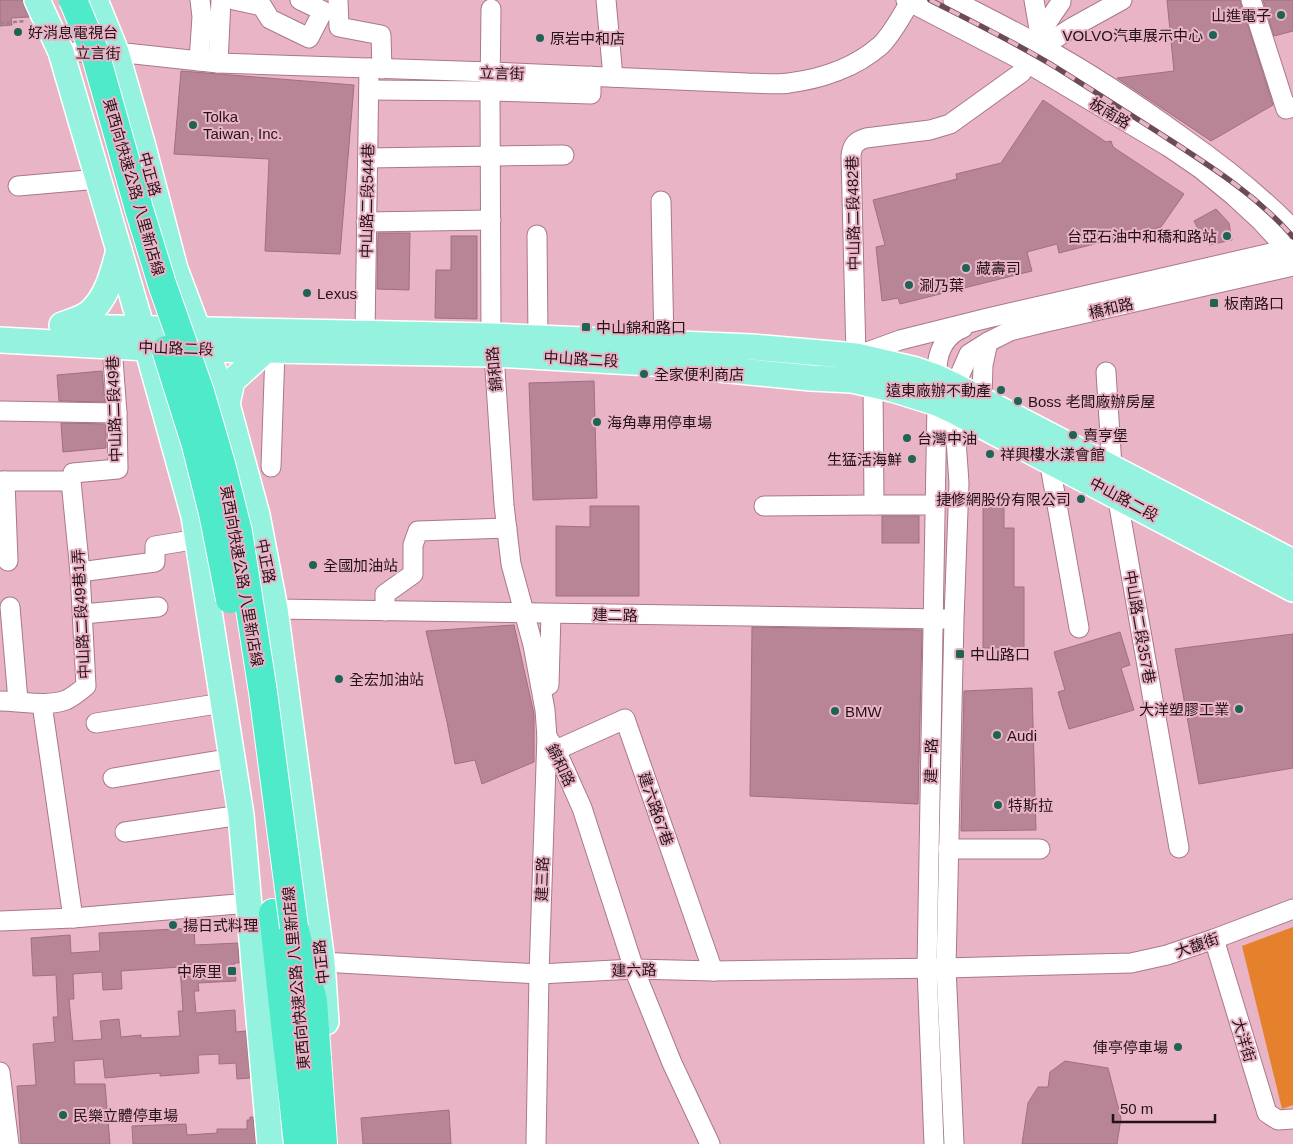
<svg xmlns="http://www.w3.org/2000/svg" width="1293" height="1144" viewBox="0 0 1293 1144" font-family="Arial,'Noto Sans TC',sans-serif">
<rect width="100%" height="100%" fill="#e9b4c6"/>
<polygon fill="#e5812c" points="1293,927 1293,1105 1282,1109 1242,946"/>
<g fill="#b88597" stroke="#a06f81" fill-rule="evenodd">
<polygon points="0,0 23,0 24,6 29,17 11,18 12,25 0,26"/>
<polygon points="1167,0 1240,0 1273,105 1211,141 1117,78 1174,71"/>
<polygon points="1263,0 1293,0 1293,31 1274,36"/>
<polygon points="181,71 354,85 340,254 265,251 269,159 174,154"/>
<polygon points="1043,100 1106,142 1111,141 1113,147 1184,194 1161,227 1059,253 1057,244 1027,252 1032,271 900,304 898,298 882,301 876,247 885,245 873,200 957,179 956,174 1001,163"/>
<polygon points="1216,209 1229,223 1232,240 1209,245 1206,231 1200,233 1194,221"/>
<polygon points="378,233 410,233 409,290 377,289"/>
<polygon points="451,236 477,236 477,319 435,318 436,270 451,270"/>
<polygon points="102,371 105,402 59,401 57,375"/>
<polygon points="594,381 597,498 533,500 529,383"/>
<polygon points="61,423 106,424 106,448 63,452"/>
<polygon points="993,501 1000,503 1004,508 1004,528 1014,528 1014,587 1024,587 1024,648 983,648 983,508 989,502"/>
<polygon points="590,506 639,506 639,596 556,596 556,526 590,527"/>
<rect x="882" y="516" width="37" height="27"/>
<polygon points="514,625 534,714 534,762 482,784 475,760 455,764 447,722 426,631"/>
<polygon points="752,627 922,630 918,804 750,796"/>
<polygon points="1120,632 1130,665 1121,668 1134,710 1069,729 1058,692 1065,690 1054,652"/>
<polygon points="1293,634 1293,768 1199,784 1175,649"/>
<polygon points="1032,688 1036,830 961,831 964,691"/>
<path d="M194,928l1,17 43,-2 1,20h-5l2,18 -38,2 1,8h-5l2,22 39,-3 1,22 10,-1 4,47 -13,1 -1,-16 -17,1v-10l-21,1 1,18 -39,3v-3l-55,5 -2,-19 -29,2 1,23h30l5,60h-89l-4,-58 19,-1 -3,-41 22,-2 -2,-25h5l-2,-42 -23,1 -2,-38 39,-3 1,18 29,-2 -1,-18zM180,967l3,44h-5l2,25 -39,2v-3l-20,2 -2,-18 -19,2 2,18 -29,2 -4,-42h5l-1,-25 29,-2 1,18 19,-1 -1,-18z"/>
<polygon points="1065,1061 1108,1068 1121,1118 1117,1144 1022,1144 1028,1103 1038,1087 1048,1087 1050,1072"/>
<polygon points="449,1110 451,1144 363,1144 361,1118"/>
<polygon points="250,1117 253,1117 256,1144 133,1144 132,1126 186,1124 187,1135 217,1133 217,1129 247,1129 247,1120 250,1120"/>
</g>
<g fill="none" stroke-linecap="round" stroke-linejoin="round">
<defs>
<g id="minor">
<polyline points="234,0 262,6 270,19 309,38 323,11 300,0"/>
<polyline points="338,0 339,27 381,35 382,69"/>
<polyline points="606,0 613,77"/>
<polyline points="906,0 1029,64 1169,147 1201,169 1234,196 1261,221 1293,256"/>
<path d="M953,0c29,15 59,30 88,46 49,27 96,58 141,91 40,28 77,57 111,92"/>
<polyline points="1034,0 1042,47"/>
<path d="M1122,0l-49,27 -31,20 -21,26 -71,51 -20,6 -64,8c-10,3 -14,7 -15,18l5,200 44,-16 88,-22 305,-70"/>
<polyline points="1251,0 1286,109 1293,107"/>
<polyline points="491,9 490,91 491,336 494,354 504,505 511,564 533,645 545,710 547,737 556,750 582,808 634,969 672,1063 710,1144"/>
<polyline points="1040,33 1061,2 1061,0"/>
<path d="M61,52h55l102,11 272,9 257,11c14,0 29,2 42,0 33,-4 67,-16 92,-38 11,-11 22,-31 30,-45"/>
<polyline points="199,61 202,17 200,0"/>
<polyline points="218,63 221,0"/>
<polyline points="369,90 490,91 591,94 591,76"/>
<polyline points="368,158 564,155"/>
<polyline points="18,186 99,179"/>
<polyline points="661,201 664,343"/>
<polyline points="366,222 491,220"/>
<polyline points="537,235 538,338"/>
<polyline points="365,333 369,68"/>
<polyline points="1106,372 1112,467"/>
<polyline points="887,384 873,385 874,505 935,505"/>
<polyline points="982,399 983,365 988,342"/>
<polyline points="0,411 117,413"/>
<polyline points="1049,460 1079,628"/>
<polyline points="271,467 275,351"/>
<polyline points="0,481 71,481"/>
<polyline points="5,481 8,561"/>
<polyline points="1117,495 1179,848"/>
<polyline points="764,506 874,505"/>
<polyline points="80,572 155,562 155,546 198,539"/>
<polyline points="10,607 18,701"/>
<polyline points="275,609 944,619"/>
<polyline points="385,611 385,594 413,574 413,545 418,531 507,528"/>
<polyline points="83,614 158,607"/>
<polyline points="549,685 551,614"/>
<path d="M0,701c21,0 47,6 66,-1 7,-3 14,-9 20,-14l-6,-114 -9,-91 2,-8 45,-4 -1,-56 -5,-67"/>
<polyline points="42,704 73,918"/>
<polyline points="96,723 223,703"/>
<polyline points="556,750 625,719 713,971"/>
<polyline points="113,778 232,758"/>
<polyline points="125,832 241,815"/>
<polyline points="948,849 1040,849"/>
<polyline points="0,921 73,918 249,903"/>
<polyline points="1214,939 1267,1113 1278,1120 1293,1119"/>
<polyline points="322,962 539,974 634,969 713,971 946,968 1131,963 1167,955 1214,939 1293,909"/>
<polyline points="0,1072 9,1144"/>
<polyline points="536,1144 539,974 547,735"/>
<path d="M934,1144l-7,-176 10,-565c-1,-28 -5,-63 26,-75"/>
<polyline points="954,1144 946,968 954,619 959,483 954,411 955,386 969,354 988,342 1010,331 1042,323 1293,266"/>
</g>
<g id="major">
<polyline points="37,0 61,52 142,329 194,516 241,815 270,1144"/>
<polyline points="95,0 116,52 142,143 175,269 205,349 227,404 257,515 275,609 322,962 326,1022"/>
<path d="M62,325c8,-3 19,-6 26,-11 19,-15 25,-41 31,-64"/>
<polyline points="67,327 491,336 752,347 856,356 916,370 936,377 955,386 1293,562"/>
<polyline points="0,340 147,348 494,354 667,364 811,378 852,380 892,389 937,403 954,411 1293,589"/>
<polyline points="227,404 232,381 266,350"/>
</g>
<g id="highway">
<polyline points="273,913 298,1144"/>
<polyline points="294,927 313,1001 323,1144"/>
</g>
</defs>
<use href="#minor" stroke="#a97889" stroke-width="21"/>
<use href="#major" stroke="#fff" stroke-width="28"/>
<use href="#highway" stroke="#fff" stroke-width="30"/>
<polyline stroke="#a57c8a" stroke-width="2.5" stroke-dasharray="4 2.5" stroke-linecap="butt" points="0,23 26,21"/>
<use href="#minor" stroke="#fff" stroke-width="19"/>
<use href="#major" stroke="#95f2df" stroke-width="25"/>
<use href="#highway" stroke="#4eeac9" stroke-width="28"/>
<defs>
<path id="rail" d="M930,0c43,22 86,43 127,68 32,20 64,41 96,61 49,32 101,63 140,108"/>
</defs>
<use href="#rail" stroke="#6b4c56" stroke-width="5.5"/>
<use href="#rail" stroke="#e9b4c6" stroke-width="4" stroke-dasharray="11" stroke-linecap="butt"/>
<defs>
<g id="highway-bridge">
<polyline points="73,0 95,53 139,209 162,284 200,392 221,464 238,532 263,692 294,927"/>
<polyline points="166,350 196,445 213,513 230,599"/>
</g>
</defs>
<use href="#highway-bridge" stroke="#fff" stroke-width="30" stroke-linecap="butt"/>
<use href="#highway-bridge" stroke="#4eeac9" stroke-width="28"/>
</g>
<g fill="#1e6354" stroke="#e9b4c6" stroke-width="2">
<circle cx="1281" cy="15" r="5"/>
<circle cx="18" cy="32" r="5"/>
<circle cx="1213" cy="35" r="5"/>
<circle cx="540" cy="38" r="5"/>
<circle cx="193" cy="125" r="5"/>
<circle cx="1227" cy="236" r="5"/>
<circle cx="966" cy="268" r="5"/>
<circle cx="909" cy="285" r="5"/>
<circle cx="307" cy="293" r="5"/>
<rect x="1209" y="298" width="10" height="10" rx="2.5"/>
<rect x="581" y="322" width="10" height="10" rx="2.5"/>
<circle cx="644" cy="374" r="5"/>
<circle cx="1001" cy="390" r="5"/>
<circle cx="1018" cy="401" r="5"/>
<circle cx="597" cy="422" r="5"/>
<circle cx="1073" cy="435" r="5"/>
<circle cx="907" cy="438" r="5"/>
<circle cx="990" cy="454" r="5"/>
<circle cx="912" cy="459" r="5"/>
<circle cx="1081" cy="499" r="5"/>
<circle cx="313" cy="565" r="5"/>
<rect x="955" y="649" width="10" height="10" rx="2.5"/>
<circle cx="339" cy="679" r="5"/>
<circle cx="1239" cy="709" r="5"/>
<circle cx="835" cy="711" r="5"/>
<circle cx="997" cy="735" r="5"/>
<circle cx="998" cy="805" r="5"/>
<circle cx="173" cy="925" r="5"/>
<rect x="227" y="966" width="10" height="10" rx="2.5"/>
<circle cx="1178" cy="1047" r="5"/>
<circle cx="63" cy="1115" r="5"/>
</g>
<g text-anchor="middle" dominant-baseline="central" stroke-width="4" stroke-linejoin="round" paint-order="stroke">
<g font-size="15" fill="#251219" stroke="#e9b4c6" text-anchor="start">
<text x="1271" y="15" text-anchor="end">山進電子</text>
<text x="28" y="32">好消息電視台</text>
<text x="1203" y="35" text-anchor="end">VOLVO汽車展示中心</text>
<text x="550" y="38">原岩中和店</text>
<text x="203" y="116">Tolka<tspan x="203" dy="17">Taiwan, Inc.</tspan></text>
<text x="1217" y="236" text-anchor="end">台亞石油中和穚和路站</text>
<text x="976" y="268">藏壽司</text>
<text x="919" y="285">涮乃葉</text>
<text x="317" y="293">Lexus</text>
<text x="1224" y="303">板南路口</text>
<text x="596" y="327">中山錦和路口</text>
<text x="654" y="374">全家便利商店</text>
<text x="991" y="390" text-anchor="end">遠東廠辦不動產</text>
<text x="1028" y="401">Boss 老闆廠辦房屋</text>
<text x="607" y="422">海角專用停車場</text>
<text x="1083" y="435">賣亨堡</text>
<text x="917" y="438">台灣中油</text>
<text x="1000" y="454">祥興樓水漾會館</text>
<text x="902" y="459" text-anchor="end">生猛活海鮮</text>
<text x="1071" y="499" text-anchor="end">捷修網股份有限公司</text>
<text x="323" y="565">全國加油站</text>
<text x="970" y="654">中山路口</text>
<text x="349" y="679">全宏加油站</text>
<text x="1229" y="709" text-anchor="end">大洋塑膠工業</text>
<text x="845" y="711">BMW</text>
<text x="1007" y="735">Audi</text>
<text x="1008" y="805">特斯拉</text>
<text x="183" y="925">揚日式料理</text>
<text x="222" y="971" text-anchor="end">中原里</text>
<text x="1168" y="1047" text-anchor="end">俥亭停車場</text>
<text x="73" y="1115">民樂立體停車場</text>
</g>
<g font-size="15" fill="#251219" stroke="#e9b4c6">
<text transform="translate(98 53) rotate(1)">立言街</text>
<text transform="translate(502 73) rotate(2)">立言街</text>
<text transform="translate(1110 113) rotate(31)">板南路</text>
<text transform="translate(150 174) rotate(75)">中正路</text>
<text transform="translate(134 187) rotate(74)">東西向快速公路 八里新店線</text>
<text transform="translate(367 201) rotate(-89)">中山路二段544巷</text>
<text transform="translate(853 213) rotate(-91)">中山路二段482巷</text>
<text transform="translate(1111 308) rotate(-13)">橋和路</text>
<text transform="translate(176 348) rotate(2)">中山路二段</text>
<text transform="translate(581 359) rotate(3)">中山路二段</text>
<text transform="translate(494 369) rotate(-95)">錦和路</text>
<text transform="translate(114 409) rotate(-92)">中山路二段49巷</text>
<text transform="translate(1124 499) rotate(28)">中山路二段</text>
<text transform="translate(266 561) rotate(79)">中正路</text>
<text transform="translate(242 576) rotate(80)">東西向快速公路 八里新店線</text>
<text transform="translate(81 614) rotate(-93)">中山路二段49巷1弄</text>
<text transform="translate(615 615) rotate(1)">建二路</text>
<text transform="translate(1140 627) rotate(80)">中山路二段357巷</text>
<text transform="translate(931 761) rotate(-89)">建一路</text>
<text transform="translate(561 765) rotate(64)">錦和路</text>
<text transform="translate(656 809) rotate(71)">建六路67巷</text>
<text transform="translate(542 879) rotate(-88)">建三路</text>
<text transform="translate(1197 945) rotate(-19)">大馥街</text>
<text transform="translate(321 962) rotate(-96)">中正路</text>
<text transform="translate(634 970) rotate(-1)">建六路</text>
<text transform="translate(296 978) rotate(-95)">東西向快速公路 八里新店線</text>
<text transform="translate(1244 1040) rotate(73)">大洋街</text>
</g>
</g>
<path d="M1113 1114v8h102v-8" fill="none" stroke="#251219" stroke-width="2.5"/>
<text x="1120" y="1114" font-size="15" fill="#251219" stroke="#e9b4c6" stroke-width="4" paint-order="stroke">50 m</text>
</svg>
